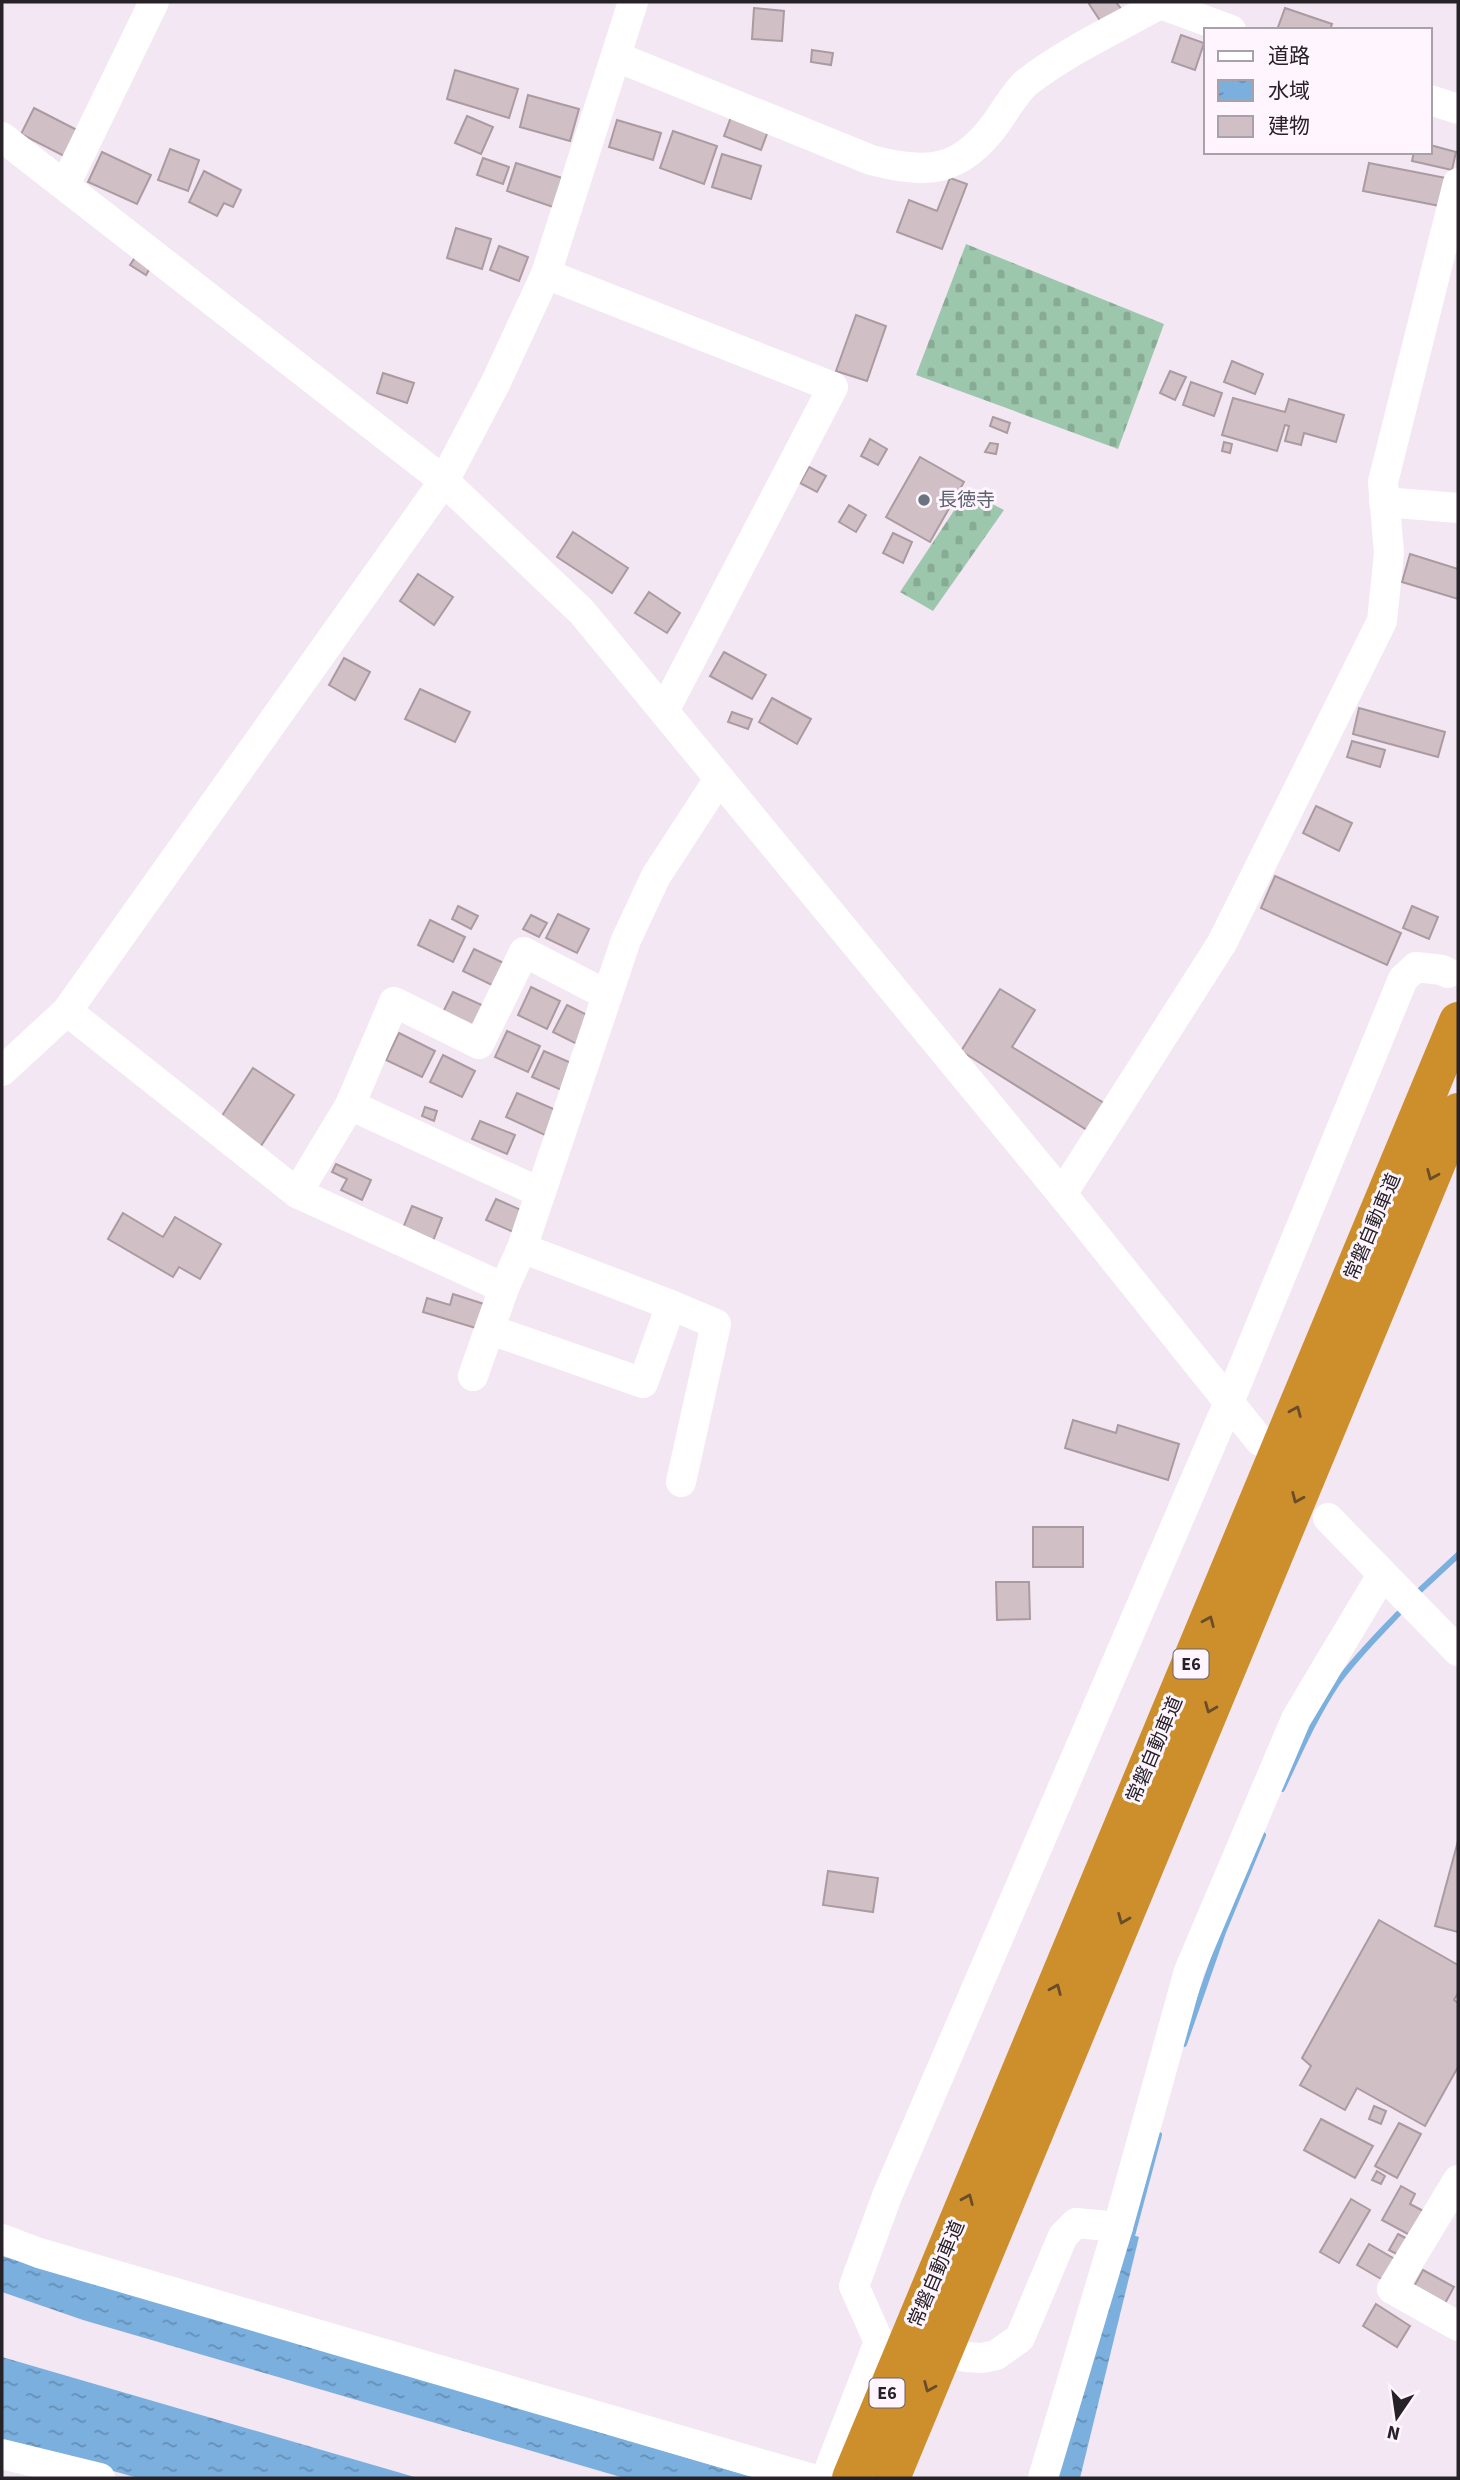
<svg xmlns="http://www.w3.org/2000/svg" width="1460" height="2480" viewBox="0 0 1460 2480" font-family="'Source Sans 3','Noto Sans JP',sans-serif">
<defs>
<pattern id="cemetery-stones" width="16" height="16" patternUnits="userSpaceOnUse" patternTransform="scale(1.75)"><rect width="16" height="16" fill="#9dc7ac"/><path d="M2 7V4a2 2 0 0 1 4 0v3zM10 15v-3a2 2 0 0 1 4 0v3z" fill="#87ab94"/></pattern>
<pattern id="water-ripples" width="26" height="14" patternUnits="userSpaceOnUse" patternTransform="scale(1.75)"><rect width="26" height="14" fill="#7bafde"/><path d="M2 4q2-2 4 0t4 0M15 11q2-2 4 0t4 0" fill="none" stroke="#658eb4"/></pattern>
</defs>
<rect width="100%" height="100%" fill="#f3e7f3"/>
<g fill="url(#cemetery-stones)">
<polygon points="966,244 1164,324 1118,449 916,375"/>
<polygon points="967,491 1004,510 933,611 900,592"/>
</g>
<g fill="url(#water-ripples)">
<polygon points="1126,2233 1139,2237 1080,2478 1058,2478"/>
<polygon points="2,2256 756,2478 624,2478 83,2320 2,2292"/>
<polygon points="2,2357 418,2478 138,2478 2,2440"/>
</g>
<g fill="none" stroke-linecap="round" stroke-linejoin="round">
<g stroke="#7bafde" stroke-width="6">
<polyline points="1417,1593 1458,1555"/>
<path d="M1282,1789c17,-36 33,-73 55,-106 18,-25 40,-47 61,-69"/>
<polyline points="1184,2044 1223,1932 1263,1835"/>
<polyline points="1130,2243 1159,2135"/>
</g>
</g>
<g fill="#d0bfc5" stroke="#ab9ba0" stroke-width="2">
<polygon points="1091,2 1116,2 1125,14 1105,28 1089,4"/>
<polygon points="754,8 784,11 782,41 752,39"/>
<polygon points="1285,8 1332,24 1330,30 1277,30"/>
<polygon points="1181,35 1204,43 1195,70 1172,62"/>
<polygon points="812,50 833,53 831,65 811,62"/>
<polygon points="455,70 518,89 509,118 447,99"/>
<polygon points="528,95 579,109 570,141 520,127"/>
<polygon points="34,108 77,130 64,156 21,134"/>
<polygon points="467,116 493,127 481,154 455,143"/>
<polygon points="731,117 768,131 761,150 724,136"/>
<polygon points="617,120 661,133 653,160 609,147"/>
<polygon points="673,131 717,146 704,184 660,168"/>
<polygon points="1430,145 1456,152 1452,170 1412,161 1414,152 1430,152"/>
<polygon points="170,149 199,160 188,191 158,180"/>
<polygon points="102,152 151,175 137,204 88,182"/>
<polygon points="722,154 761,166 751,199 712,187"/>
<polygon points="483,158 509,167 503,184 477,175"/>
<polygon points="516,163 562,178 553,207 507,191"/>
<polygon points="1369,163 1446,178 1440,206 1363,191"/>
<polygon points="204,171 241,190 233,207 224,203 217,216 189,202"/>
<polygon points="950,178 967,184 942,249 897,232 909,200 937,211"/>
<polygon points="456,228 491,239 482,269 447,258"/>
<polygon points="499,246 528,257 519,281 490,270"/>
<polygon points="138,253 153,263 146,275 130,265"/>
<polygon points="856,315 886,326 867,381 836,371"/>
<polygon points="1232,361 1263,374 1255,394 1224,382"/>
<polygon points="1170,371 1186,377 1175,400 1160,393"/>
<polygon points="383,373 414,383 407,403 377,393"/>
<polygon points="1191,382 1222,393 1214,416 1183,405"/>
<polygon points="1233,398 1285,412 1289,399 1344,415 1336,442 1304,433 1301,445 1285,441 1289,426 1285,425 1277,451 1222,435"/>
<polygon points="993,417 1010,423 1007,433 990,426"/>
<polygon points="870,439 887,449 878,465 861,456"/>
<polygon points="1224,442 1232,444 1230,453 1222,451"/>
<polygon points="990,443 998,444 996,454 985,452"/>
<polygon points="920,457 964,482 930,542 886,517"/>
<polygon points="809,467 826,476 817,492 800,483"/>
<polygon points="849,505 866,515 856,532 839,522"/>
<polygon points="573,532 628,568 612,593 557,557"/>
<polygon points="893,533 912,542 903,563 883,553"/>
<polygon points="1410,554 1458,569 1458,599 1402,582"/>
<polygon points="418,574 453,597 434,625 400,601"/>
<polygon points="649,592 680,613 667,633 635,613"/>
<polygon points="724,652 766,675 752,699 710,676"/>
<polygon points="344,658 370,672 355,700 329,685"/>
<polygon points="420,689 470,712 455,742 405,719"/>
<polygon points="772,698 811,719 797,744 759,722"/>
<polygon points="1359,708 1445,732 1438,757 1353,734"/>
<polygon points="732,712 752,719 748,729 728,722"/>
<polygon points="1352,741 1385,750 1380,767 1347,757"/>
<polygon points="1316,806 1352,823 1339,851 1303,833"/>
<polygon points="1275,876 1401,933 1387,965 1261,908"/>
<polygon points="458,906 478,916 471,929 452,919"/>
<polygon points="1412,906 1438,917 1429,939 1403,928"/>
<polygon points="558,914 589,929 577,953 546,938"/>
<polygon points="531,915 547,923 539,937 523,929"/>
<polygon points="430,920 465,937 453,962 418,945"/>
<polygon points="474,949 508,965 496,987 463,971"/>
<polygon points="531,987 560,1001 547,1029 518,1015"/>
<polygon points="1000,989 1035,1010 1012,1047 1104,1103 1087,1130 961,1051"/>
<polygon points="453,992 484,1006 474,1028 442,1014"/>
<polygon points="567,1005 595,1019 581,1046 553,1032"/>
<polygon points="507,1031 540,1046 528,1072 495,1057"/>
<polygon points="399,1033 435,1051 422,1077 386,1060"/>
<polygon points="544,1051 578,1066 566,1092 532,1077"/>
<polygon points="443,1055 475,1071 462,1097 430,1082"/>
<polygon points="253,1068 294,1095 259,1149 218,1122"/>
<polygon points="517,1093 558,1111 547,1136 506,1117"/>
<polygon points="425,1107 437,1111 434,1121 422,1116"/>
<polygon points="480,1121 515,1135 507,1154 472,1139"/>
<polygon points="336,1164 371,1180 362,1200 341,1190 347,1179 332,1172"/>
<polygon points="496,1199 528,1213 518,1234 486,1220"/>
<polygon points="412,1206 442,1218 433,1241 403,1228"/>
<polygon points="123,1213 163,1237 175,1217 221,1244 200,1279 179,1267 173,1277 108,1239"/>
<polygon points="453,1294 487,1305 479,1329 423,1312 427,1298 450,1305"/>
<polygon points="1073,1420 1116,1433 1118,1425 1179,1444 1168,1480 1065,1448"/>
<rect x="1033" y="1527" width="50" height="40"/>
<polygon points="996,1582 1029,1582 1030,1619 997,1620"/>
<polygon points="1458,1841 1458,1932 1435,1926"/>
<polygon points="828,1871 878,1878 873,1912 823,1905"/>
<polygon points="1379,1920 1458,1965 1458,1993 1454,2000 1458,2003 1458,2067 1425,2126 1357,2088 1345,2110 1300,2085 1311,2066 1302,2058"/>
<polygon points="1374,2106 1386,2111 1381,2124 1369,2119"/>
<polygon points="1321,2119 1373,2146 1355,2178 1304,2150"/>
<polygon points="1399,2123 1421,2134 1397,2178 1375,2166"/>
<polygon points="1377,2171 1385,2176 1381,2184 1372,2180"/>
<polygon points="1401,2186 1415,2194 1410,2204 1431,2215 1417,2239 1382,2220"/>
<polygon points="1351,2199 1370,2210 1339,2263 1320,2252"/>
<polygon points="1398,2234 1415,2243 1406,2259 1389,2250"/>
<polygon points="1369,2244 1400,2262 1388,2283 1357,2265"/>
<polygon points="1423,2270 1454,2287 1443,2307 1412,2290"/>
<polygon points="1376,2304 1410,2326 1397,2347 1363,2326"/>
</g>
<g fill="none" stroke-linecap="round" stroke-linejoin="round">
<g stroke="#fff" stroke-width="30">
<path d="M617,57l254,103c58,15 90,12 126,-38 9,-13 18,-29 29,-39 38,-30 91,-55 134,-79l71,26"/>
<polyline points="1430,100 1458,109"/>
<polyline points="2,137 444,481 582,612 1062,1194 1260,1441"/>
<polyline points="65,185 154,2"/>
<polyline points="546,274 833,387 664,711"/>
<polyline points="1384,502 1458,508"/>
<polyline points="67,1011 297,1193 504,1288"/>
<polyline points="2,1071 67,1011 444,481 496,382 546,274 633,2"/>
<polyline points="350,1105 394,1002 479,1044 524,952 607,995"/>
<polyline points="297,1193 350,1105 539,1192"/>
<polyline points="1062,1194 1222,943 1382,621 1389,553 1383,482 1458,183"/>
<polyline points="671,1305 716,1324 681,1482"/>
<polyline points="491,1330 643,1383 671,1305 522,1248"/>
<polyline points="473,1376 504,1288 522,1248 626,940 656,876 719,779"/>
<polyline points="1328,1518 1458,1651"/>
<polyline points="1458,2180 1392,2289 1458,2326"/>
<polyline points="2,2239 39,2253 809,2478"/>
<polyline points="922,2345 966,2357 982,2358 996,2355 1020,2338 1063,2236 1076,2223 1118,2227"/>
<polyline points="2,2454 100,2478"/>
<polyline points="826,2478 879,2342 854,2286 887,2196 1229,1402 1403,979 1416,967 1442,970 1448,973"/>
<polyline points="1043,2478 1118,2227 1189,1971 1296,1719 1382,1575"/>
</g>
<g stroke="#cd8f2b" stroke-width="38">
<polyline points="851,2478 1458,1021"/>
<polyline points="891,2478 1458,1112"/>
</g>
</g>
<defs><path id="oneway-chevron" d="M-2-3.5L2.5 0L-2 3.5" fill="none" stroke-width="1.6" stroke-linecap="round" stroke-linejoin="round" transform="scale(1.75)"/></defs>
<g stroke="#694e29">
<use href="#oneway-chevron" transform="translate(1432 1175) rotate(113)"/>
<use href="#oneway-chevron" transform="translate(1296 1411) rotate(-67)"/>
<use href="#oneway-chevron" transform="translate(1297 1498) rotate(113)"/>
<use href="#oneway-chevron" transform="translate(1209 1621) rotate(-67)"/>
<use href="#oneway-chevron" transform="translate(1210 1708) rotate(112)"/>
<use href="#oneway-chevron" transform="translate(1123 1919) rotate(112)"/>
<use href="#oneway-chevron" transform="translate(1056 1989) rotate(-67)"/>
<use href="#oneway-chevron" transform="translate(968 2199) rotate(-67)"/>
<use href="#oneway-chevron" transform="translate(929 2387) rotate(113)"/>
</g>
<circle fill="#6b7280" stroke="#fff5ff" stroke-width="2.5" cx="924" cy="500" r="7"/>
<g text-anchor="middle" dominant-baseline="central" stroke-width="6" stroke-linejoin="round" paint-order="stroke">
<g fill="#fff5ff" stroke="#686168" stroke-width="2">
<rect x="1173.5" y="1649.5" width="35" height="29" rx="5"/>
<rect x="869.5" y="2378.5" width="35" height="29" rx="5"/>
</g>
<g font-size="18" font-weight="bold" fill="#272227">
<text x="1191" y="1664">E6</text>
<text x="887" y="2393">E6</text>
</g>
<g font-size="19" fill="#5b616d" stroke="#fff5ff" text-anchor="start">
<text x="938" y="500">長徳寺</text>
</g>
<g font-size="19" fill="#272227" stroke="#fff5ff">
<text transform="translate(1373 1227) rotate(-67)">常磐自動車道</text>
<text transform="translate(1155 1750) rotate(-67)">常磐自動車道</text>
<text transform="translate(937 2274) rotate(-67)">常磐自動車道</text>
</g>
</g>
<rect width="1460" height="2480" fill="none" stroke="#272227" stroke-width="7"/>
<rect x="1204" y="28" width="228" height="126" fill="#fff5ff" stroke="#a9a1a9" stroke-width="2"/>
<rect x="1218" y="51" width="35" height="10" fill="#ffffff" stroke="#a9a1a9" stroke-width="2"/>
<text x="1268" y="63" font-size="21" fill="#272227">道路</text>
<rect x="1218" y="80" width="35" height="21" fill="url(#water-ripples)" stroke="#a9a1a9" stroke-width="2"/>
<text x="1268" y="98" font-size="21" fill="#272227">水域</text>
<rect x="1218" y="116" width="35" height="21" fill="#d0bfc5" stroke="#a9a1a9" stroke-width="2"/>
<text x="1268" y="133" font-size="21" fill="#272227">建物</text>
<g transform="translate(1397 2417) rotate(193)" stroke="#fff5ff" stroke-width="5" paint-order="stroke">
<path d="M0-5L12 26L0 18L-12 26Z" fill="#272227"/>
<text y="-10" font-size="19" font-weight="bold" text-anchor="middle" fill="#272227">N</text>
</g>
</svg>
